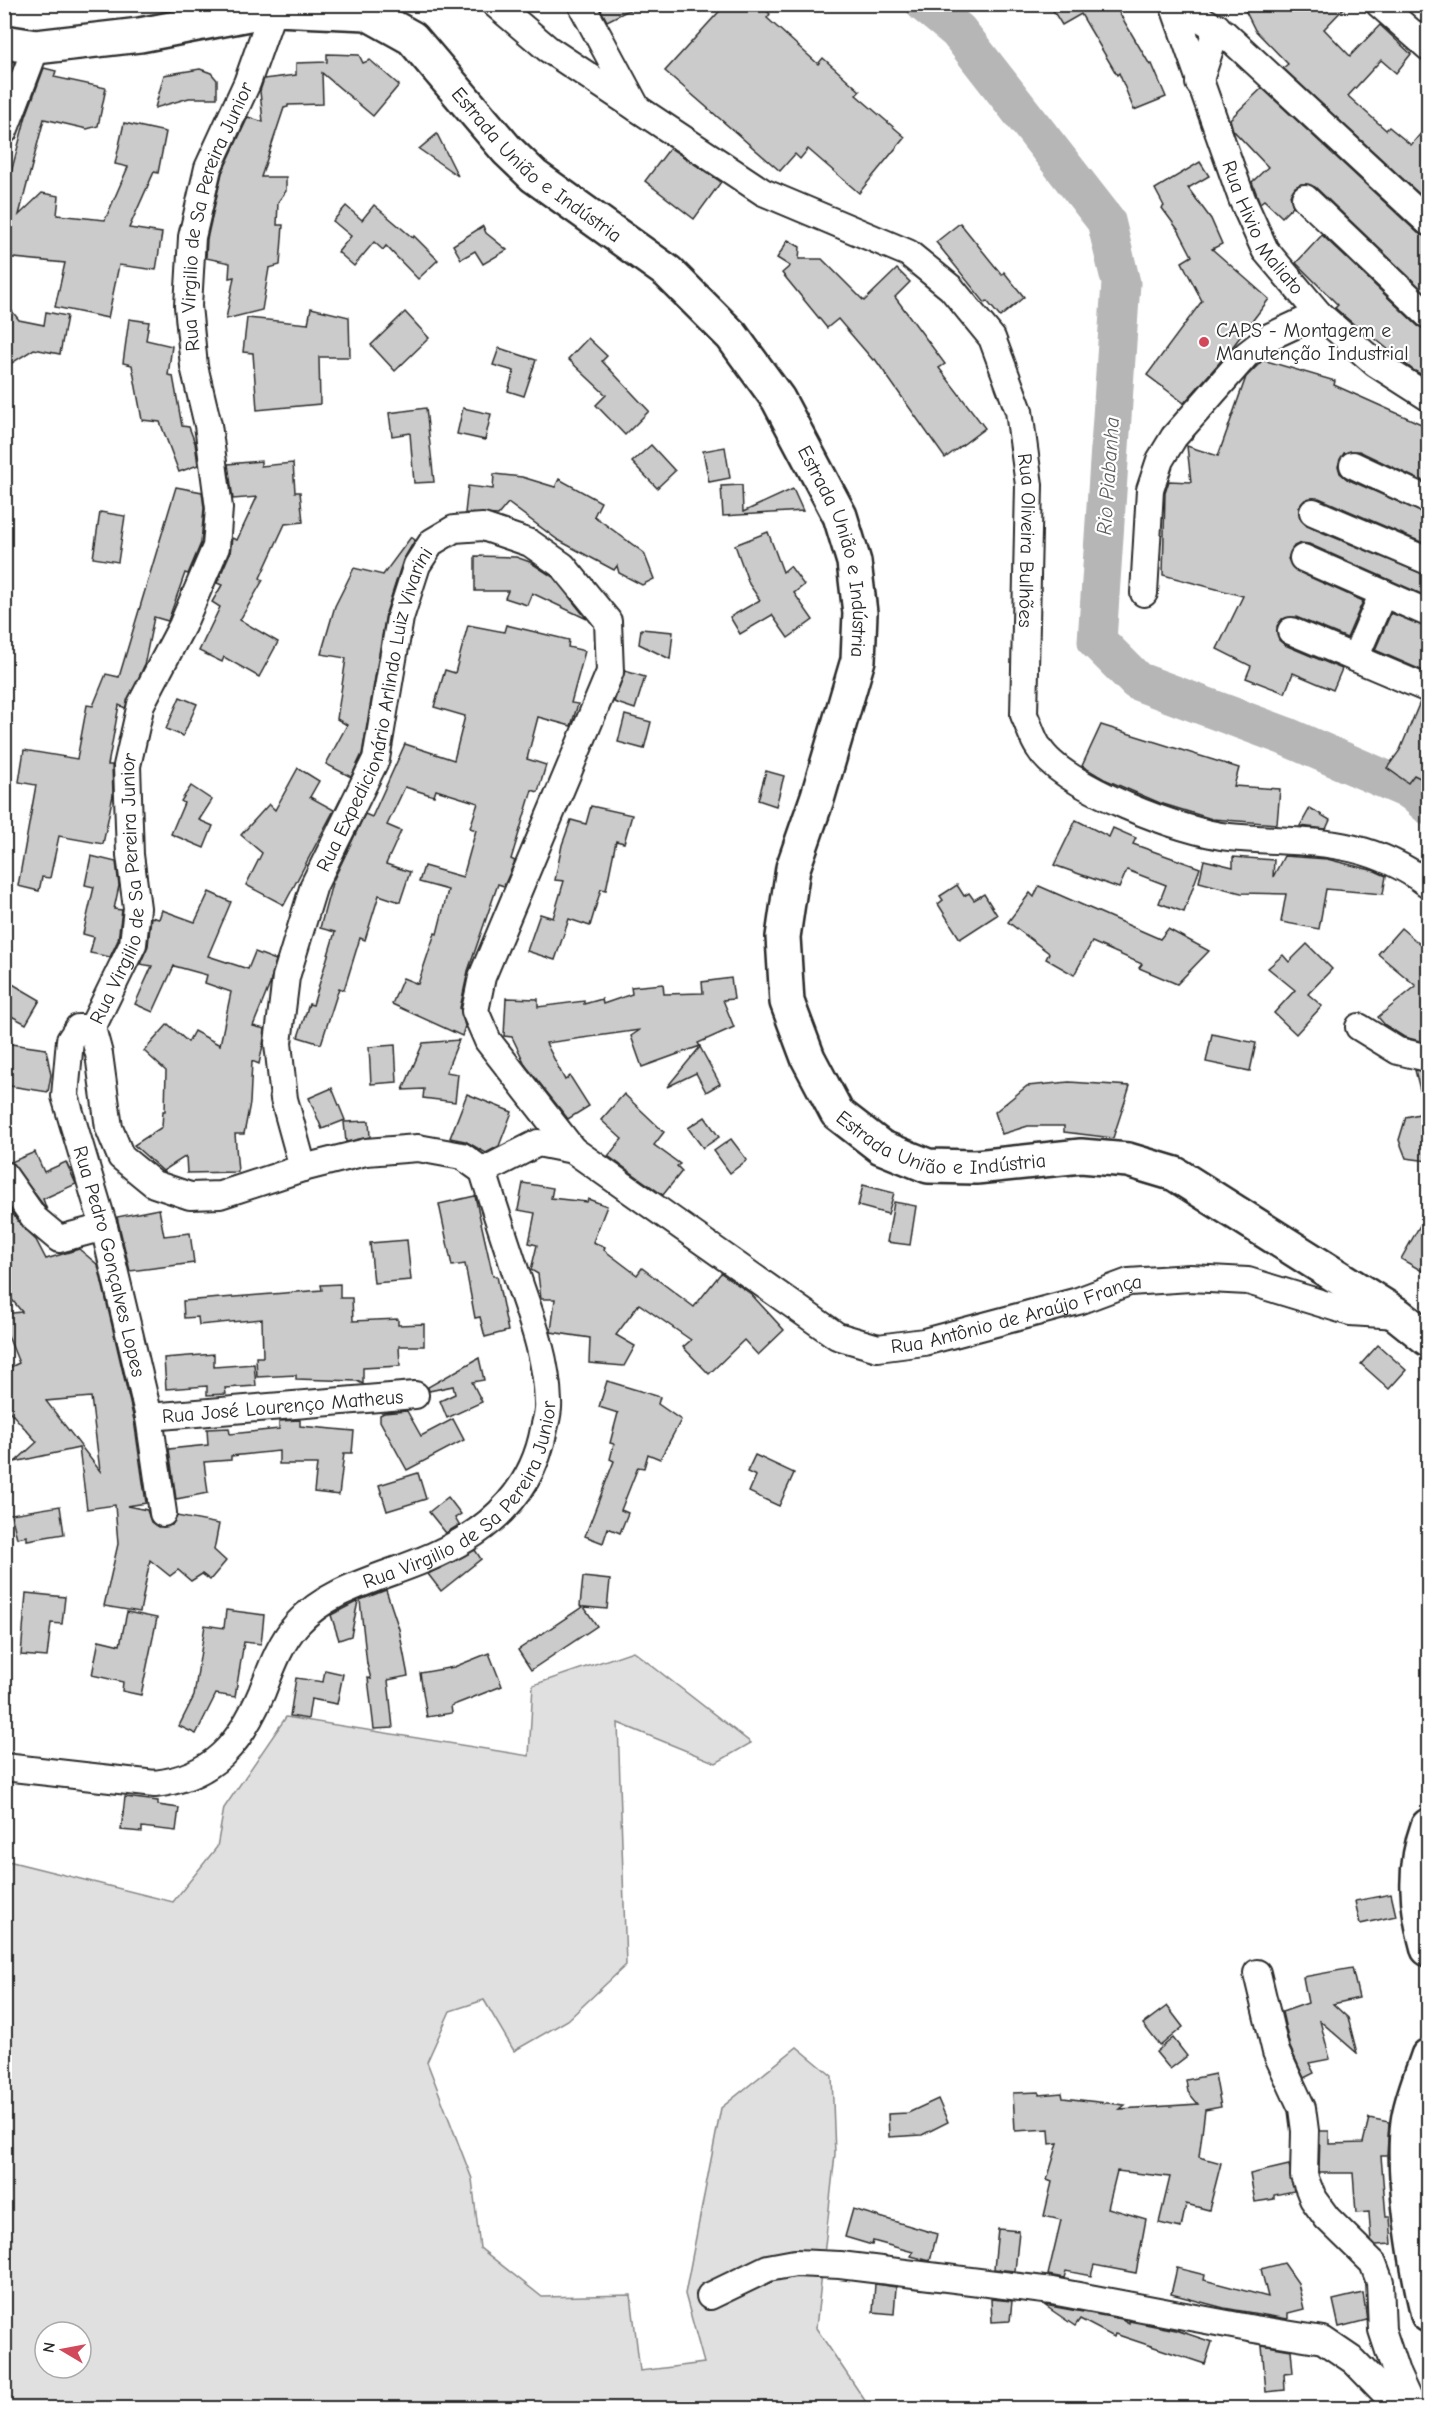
<svg xmlns="http://www.w3.org/2000/svg" width="1433" height="2413" viewBox="0 0 1433 2413" font-family="'Comic Neue',sans-serif">
<rect width="100%" height="100%" fill="#fff"/>
<filter id="ink" filterUnits="userSpaceOnUse"><feTurbulence type="fractalNoise" baseFrequency=".0167" numOctaves="2"/><feDisplacementMap in="SourceGraphic" scale="12" xChannelSelector="R" yChannelSelector="G"/><feConvolveMatrix kernelMatrix="1 2 1 2 8 2 1 2 1" color-interpolation-filters="sRGB"/></filter>
<g filter="url(#ink)">
<path fill="#e0e0e0" stroke="#868686" stroke-width="1.5" fill-rule="evenodd" d="M633,1651l118,92 -35,20 -98,-40 8,242 -58,55 -54,31 -30,-51 -34,11 -23,51 45,117 8,69 62,49 89,-2 9,76 64,-8 -19,-69 36,-186 76,-61 35,29 3,78 -19,174 54,80h-865l-1,-548 169,42 44,-55 7,-39 62,-91 243,39 4,-71zM45,2332h36v36h-36z"/>
<g fill="none" stroke-linecap="round" stroke-linejoin="round">
<polyline stroke="#b6b6b6" stroke-width="39" points="925,4 958,31 1106,221 1121,283 1097,641 1137,681 1285,736 1412,791 1428,805"/>
</g>
<g fill="#cbcbcb" stroke="#2b2b2b" stroke-width="1.5" fill-rule="evenodd">
<polygon points="598,4 641,4 607,21"/>
<polygon points="726,4 760,4 770,14 767,18 818,64 823,58 860,91 856,95 905,137 859,193 808,149 800,159 795,154 780,171 665,71"/>
<polygon points="1049,4 1114,4 1150,65 1152,64 1166,97 1134,110 1119,73 1117,75 1081,14 1062,25"/>
<polygon points="1242,4 1348,4 1324,29 1350,56 1380,25 1411,54 1396,73 1381,60 1348,96 1386,130 1389,127 1411,145 1428,125 1428,202 1283,68 1288,64 1255,30"/>
<polygon points="327,54 359,55 363,63 370,60 399,85 373,116 322,73 323,104 288,105 288,107 284,108 261,177 286,177 286,191 278,202 277,225 283,225 280,265 269,268 262,310 226,319 234,277 229,278 230,263 206,258 207,239 222,173 248,117 263,122 260,91 264,79 296,75 296,63 327,62"/>
<polygon points="44,68 56,71 54,77 106,88 98,126 87,129 44,119 19,215 42,193 59,196 57,215 105,220 128,167 115,164 124,123 166,132 158,173 154,172 129,228 162,233 156,270 119,265 108,318 55,307 65,263 4,257 4,199 26,116"/>
<polygon points="200,69 211,73 217,80 217,98 189,98 155,108 164,75"/>
<polygon points="1262,88 1418,233 1428,237 1428,295 1315,187 1301,184 1295,187 1290,195 1293,206 1282,217 1264,200 1260,203 1252,182 1268,167 1233,130 1230,119"/>
<polygon points="437,134 458,176 419,149"/>
<polygon points="670,148 721,182 694,219 645,181"/>
<polygon points="1200,162 1209,176 1188,188 1211,219 1222,244 1212,249 1269,299 1227,354 1184,403 1147,375 1202,301 1182,262 1192,256 1179,231 1162,208 1164,206 1155,189"/>
<polygon points="374,205 413,238 414,236 438,260 418,279 386,246 383,250 374,242 354,266 338,252 351,236 333,221 346,206 362,220"/>
<polygon points="960,223 1002,275 1004,272 1024,297 1000,317 987,301 985,303 936,242"/>
<polygon points="483,226 486,233 507,250 483,264 475,251 461,259 453,245"/>
<polygon points="1322,235 1418,326 1428,330 1428,378 1413,370 1367,332 1365,334 1335,308 1338,305 1296,263"/>
<polygon points="788,240 800,247 799,259 822,259 864,301 897,269 910,282 895,297 945,364 939,368 985,428 945,458 875,359 873,360 838,319 827,328 782,273 790,266 777,258"/>
<polygon points="4,301 19,320 44,325 46,312 67,316 60,354 34,349 4,368"/>
<polygon points="311,308 349,317 350,357 319,357 320,404 257,410 253,353 243,352 247,318 308,324"/>
<polygon points="405,312 429,338 395,371 371,345"/>
<polygon points="129,319 149,322 146,340 172,346 168,375 173,376 182,426 189,427 195,443 198,465 179,472 160,422 142,420 132,365 123,363"/>
<polygon points="588,338 607,356 602,361 649,411 625,435 596,405 606,395 568,359"/>
<polygon points="499,348 536,360 524,396 508,391 514,371 493,365"/>
<polygon points="1263,360 1335,381 1334,385 1428,427 1428,484 1359,451 1344,453 1338,466 1340,473 1347,479 1428,515 1428,545 1319,498 1305,500 1299,507 1301,520 1307,526 1428,576 1428,597 1309,544 1301,543 1294,546 1288,559 1296,571 1363,601 1347,638 1296,617 1282,619 1277,626 1279,640 1285,645 1342,669 1333,690 1293,673 1285,693 1246,678 1251,666 1217,649 1243,596 1163,575 1165,493 1169,481 1191,482 1187,446 1218,456 1246,377"/>
<polygon points="426,408 434,482 414,483 410,433 392,436 389,413"/>
<polygon points="463,408 491,414 485,440 457,434"/>
<polygon points="651,445 675,471 657,488 632,462"/>
<polygon points="725,447 730,478 709,482 703,451"/>
<polygon points="261,461 261,466 293,463 295,492 300,492 303,522 285,524 260,578 263,580 240,620 278,642 259,677 224,657 222,662 199,651 220,607 212,602 222,585 217,583 230,553 232,538 237,540 257,497 233,499 228,464"/>
<polygon points="494,474 522,477 555,487 559,479 601,502 594,516 644,553 654,579 642,585 619,573 617,566 614,570 558,540 508,503 498,515 465,513 468,486 493,489"/>
<polygon points="742,485 743,512 793,489 803,511 723,516 721,486"/>
<polygon points="176,487 202,492 204,508 201,543 188,574 185,573 168,621 154,617 144,666 125,708 119,705 108,765 112,765 113,795 103,844 59,836 50,878 42,877 39,891 18,886 36,785 19,782 24,750 77,759 87,705 93,706 106,674 119,677"/>
<polygon points="100,512 125,516 118,562 93,558"/>
<polygon points="768,532 783,572 790,566 804,585 794,593 813,620 788,638 772,615 740,634 730,617 760,600 749,584 735,545"/>
<polygon points="411,537 415,540 403,560 386,613 362,754 351,777 326,764 347,725 337,719 346,658 321,654 335,606 354,568 383,575"/>
<polygon points="475,556 516,557 530,562 553,577 587,619 532,593 527,605 505,598 508,591 475,591"/>
<polygon points="1391,613 1428,628 1428,673 1375,650"/>
<polygon points="468,625 504,632 506,625 569,640 568,647 585,651 571,703 578,704 571,726 538,717 527,759 546,765 538,792 532,790 511,859 515,861 504,886 498,884 468,971 460,1008 465,1026 462,1036 392,1004 403,978 418,984 435,933 437,934 448,890 419,882 424,866 463,877 476,830 470,828 478,803 436,790 434,796 405,787 387,825 401,831 386,864 410,872 400,902 379,895 365,940 360,938 344,990 339,988 321,1044 298,1037 309,1004 313,1005 335,932 320,928 332,883 365,814 372,817 405,744 454,760 465,716 434,707 445,670 455,673"/>
<polygon points="641,629 673,632 670,659 639,644"/>
<polygon points="625,671 645,677 635,709 614,702"/>
<polygon points="180,697 197,704 183,736 166,729"/>
<polygon points="1420,702 1428,704 1428,782 1414,775 1408,783 1387,768 1400,750"/>
<polygon points="625,715 651,722 644,749 618,742"/>
<polygon points="1101,725 1239,768 1234,786 1280,789 1277,824 1212,819 1160,803 1104,779 1082,766"/>
<polygon points="298,768 319,781 310,797 334,810 284,905 246,885 262,853 241,835 269,804 275,810"/>
<polygon points="766,771 784,776 776,806 758,800"/>
<polygon points="191,786 212,800 199,820 213,826 204,848 171,834 184,803 181,801"/>
<polygon points="591,806 632,815 624,843 616,841 606,890 601,889 590,926 569,919 555,960 527,951 540,914 553,918 564,881 555,880 562,845 571,820 586,824"/>
<polygon points="1310,808 1330,820 1326,829 1300,826"/>
<polygon points="1076,820 1109,837 1113,828 1136,838 1133,844 1200,868 1184,912 1159,903 1166,885 1127,870 1119,888 1054,865"/>
<polygon points="91,856 116,862 119,886 114,909 122,910 118,940 110,957 90,953 94,937 83,934 94,887 85,885"/>
<polygon points="1284,856 1327,859 1375,871 1386,876 1383,894 1326,889 1319,929 1281,922 1286,894 1241,893 1199,882 1204,860 1233,867 1233,857 1274,860 1273,877"/>
<polygon points="957,885 964,896 969,893 974,900 984,894 997,915 960,939 938,904 943,900 940,896"/>
<polygon points="1039,886 1160,939 1168,929 1209,951 1177,984 1139,968 1142,964 1092,942 1074,975 1046,959 1049,953 1008,922 1030,893 1034,897"/>
<polygon points="209,892 231,902 208,956 248,969 255,952 276,960 270,984 253,1026 265,1029 263,1045 259,1064 252,1061 250,1103 244,1134 235,1134 238,1172 187,1173 186,1156 163,1171 134,1145 162,1127 163,1111 165,1111 166,1071 144,1051 168,1024 188,1042 194,1031 220,1045 231,992 205,983 207,975 174,966 153,1012 135,1004 152,966 140,964 148,946 151,917 159,919 162,910 195,922"/>
<polygon points="1401,928 1428,951 1428,1043 1404,1037 1385,1025 1378,1017 1416,986 1378,954"/>
<polygon points="1307,944 1332,969 1308,994 1322,1006 1296,1034 1274,1013 1295,990 1268,968 1283,955 1289,962"/>
<polygon points="731,978 734,999 723,1000 734,1027 698,1043 700,1046 642,1067 631,1036 640,1030 546,1043 565,1080 570,1076 589,1106 568,1119 526,1066 512,1037 504,1036 506,998 538,999 538,1007 584,1001 584,1004 602,999 603,1004 632,994 631,987 663,984 664,994 703,993 702,982"/>
<polygon points="4,979 40,1000 26,1024 4,1012"/>
<polygon points="1212,1034 1256,1043 1250,1071 1206,1062"/>
<polygon points="459,1040 446,1072 458,1074 455,1102 423,1098 424,1089 403,1090 423,1043"/>
<polygon points="4,1043 46,1049 51,1075 48,1092 4,1085"/>
<polygon points="395,1045 397,1082 371,1084 369,1047"/>
<polygon points="700,1047 720,1084 706,1092 696,1073 667,1087"/>
<polygon points="1415,1070 1428,1073 1428,1097 1422,1098"/>
<polygon points="1069,1082 1130,1086 1113,1138 1064,1132 1064,1126 1028,1126 1002,1134 995,1112 1027,1086"/>
<polygon points="332,1088 345,1120 322,1129 309,1098"/>
<polygon points="467,1094 512,1112 499,1146 486,1153 465,1141 450,1138"/>
<polygon points="624,1094 664,1132 654,1145 680,1164 677,1166 682,1171 663,1195 608,1156 622,1139 601,1120"/>
<polygon points="1428,1112 1428,1161 1406,1158 1399,1140 1406,1117"/>
<polygon points="705,1117 719,1137 703,1148 688,1128"/>
<polygon points="369,1121 370,1137 346,1142 344,1122"/>
<polygon points="731,1139 747,1160 730,1173 714,1151"/>
<polygon points="35,1152 44,1172 66,1162 76,1184 43,1199 47,1210 11,1162"/>
<polygon points="523,1183 553,1188 551,1198 587,1202 588,1199 607,1206 593,1242 605,1247 604,1250 637,1275 642,1268 694,1307 721,1273 751,1294 784,1330 758,1355 744,1340 709,1374 683,1347 691,1340 639,1304 616,1335 635,1346 624,1366 589,1363 590,1338 551,1332 555,1299 541,1299 538,1274 531,1270 537,1245 529,1243 535,1213 518,1210"/>
<polygon points="863,1185 894,1193 888,1214 858,1206"/>
<polygon points="475,1196 493,1276 497,1276 508,1331 485,1337 480,1317 475,1318 465,1264 452,1266 439,1204"/>
<path d="M4,1202l19,26 13,12 10,19 33,-10 19,16 36,155 12,83 -19,3 20,4 4,12 7,5 14,-2 5,-9 42,8 -5,26 12,11 -16,19 -8,-6 -11,7 -13,-11 -8,6 -20,-16 -10,52 -36,-6 14,-62 -3,-39 -28,4 -8,-61 -64,14 22,-20 -33,-37v-35l15,-7 -15,-37v-12l18,-2 -18,-22zM91,1397l9,74 -54,-70z"/>
<polygon points="894,1202 916,1206 910,1245 887,1242"/>
<polygon points="159,1209 164,1236 190,1233 194,1263 130,1271 117,1217"/>
<polygon points="1428,1211 1428,1259 1422,1271 1401,1259"/>
<polygon points="407,1240 411,1280 374,1283 370,1243"/>
<polygon points="340,1284 340,1298 352,1298 353,1321 398,1319 398,1325 424,1324 424,1346 399,1346 400,1366 363,1368 363,1384 357,1381 296,1379 296,1375 257,1377 256,1357 263,1357 262,1319 199,1325 198,1317 184,1318 183,1301 322,1290 321,1285"/>
<polygon points="1378,1345 1406,1370 1389,1389 1361,1364"/>
<polygon points="214,1354 214,1367 254,1364 256,1386 225,1388 226,1394 207,1395 207,1386 166,1389 164,1358"/>
<polygon points="479,1358 484,1380 472,1382 482,1402 447,1418 440,1401 455,1394 453,1386 429,1391 428,1387"/>
<polygon points="607,1381 660,1397 658,1404 681,1420 660,1459 648,1454 644,1468 638,1467 621,1510 628,1513 620,1533 608,1528 603,1543 585,1536 614,1461 610,1459 614,1444 610,1443 618,1413 599,1407"/>
<polygon points="407,1411 421,1436 453,1419 464,1440 407,1470 380,1421 380,1415 384,1413"/>
<polygon points="300,1420 300,1426 354,1431 352,1453 344,1453 339,1495 314,1492 317,1464 279,1464 279,1451 231,1456 231,1460 204,1462 208,1493 176,1499 169,1449 208,1445 207,1429 229,1428 230,1434 279,1429 279,1421"/>
<polygon points="755,1455 794,1473 779,1506 749,1492 756,1476 747,1472"/>
<polygon points="418,1473 426,1499 387,1511 379,1485"/>
<polygon points="448,1497 461,1514 455,1518 459,1525 446,1533 429,1512"/>
<polygon points="60,1506 64,1534 27,1540 27,1536 17,1538 11,1514"/>
<polygon points="475,1550 481,1559 441,1591 428,1574"/>
<polygon points="583,1577 610,1580 607,1609 584,1607 597,1626 531,1670 518,1650 582,1607 580,1606"/>
<polygon points="386,1590 399,1629 408,1676 388,1680 393,1728 374,1729 368,1678 371,1679 367,1664 360,1600"/>
<polygon points="26,1593 65,1597 62,1624 51,1623 47,1657 21,1655"/>
<polygon points="358,1601 351,1636 339,1640 331,1615"/>
<polygon points="226,1610 264,1615 261,1644 244,1642 235,1697 216,1694 196,1734 179,1726 194,1696 205,1625 224,1628"/>
<polygon points="127,1612 157,1618 141,1695 122,1691 123,1682 92,1675 99,1640 120,1645"/>
<polygon points="489,1653 502,1686 451,1706 452,1713 427,1717 420,1673 454,1667"/>
<polygon points="325,1670 343,1674 337,1704 311,1699 308,1719 290,1716 296,1678 323,1682"/>
<polygon points="125,1797 158,1801 158,1805 179,1808 176,1831 142,1827 142,1832 121,1830"/>
<polygon points="1391,1894 1396,1916 1360,1924 1355,1901"/>
<polygon points="1352,1968 1359,1998 1333,2004 1348,2018 1357,2053 1320,2021 1330,2059 1309,2063 1314,2073 1304,2078 1290,2047 1282,2012 1308,2003 1303,1977"/>
<polygon points="1167,2006 1183,2027 1160,2046 1143,2024"/>
<polygon points="1173,2038 1187,2056 1170,2069 1156,2052"/>
<polygon points="1215,2074 1221,2107 1205,2110 1199,2157 1221,2163 1209,2210 1186,2204 1181,2228 1159,2223 1170,2177 1117,2171 1108,2208 1146,2219 1136,2273 1094,2265 1091,2276 1066,2271 1064,2278 1048,2275 1061,2220 1044,2216 1052,2182 1047,2180 1058,2143 1050,2144 1049,2129 1015,2131 1013,2093 1039,2092 1039,2095 1062,2093 1063,2098 1125,2105 1120,2109 1198,2104 1188,2092 1186,2080"/>
<polygon points="938,2099 948,2122 922,2135 889,2137 888,2114 908,2113"/>
<polygon points="1369,2118 1389,2122 1387,2156 1381,2156 1386,2217 1390,2217 1392,2244 1376,2245 1371,2240 1369,2212 1356,2213 1353,2173 1319,2173 1320,2131 1329,2131 1329,2144 1363,2143"/>
<polygon points="1289,2165 1294,2191 1274,2195 1274,2199 1255,2202 1250,2174"/>
<polygon points="853,2209 937,2234 930,2261 911,2256 913,2252 873,2241 872,2245 845,2237"/>
<polygon points="998,2229 1019,2231 1015,2271 994,2269"/>
<polygon points="1284,2263 1298,2283 1304,2309 1288,2313 1288,2319 1224,2308 1171,2294 1177,2268 1205,2275 1204,2280 1268,2297 1261,2269"/>
<polygon points="875,2284 896,2287 894,2314 873,2312"/>
<polygon points="1363,2293 1367,2320 1339,2327 1333,2300"/>
<polygon points="991,2299 1012,2301 1010,2321 992,2322"/>
<polygon points="1044,2305 1122,2319 1129,2323 1129,2321 1176,2330 1212,2342 1205,2364 1115,2334 1114,2337 1080,2319 1075,2326"/>
<polygon points="1262,2345 1291,2350 1293,2373 1284,2374 1285,2390 1266,2392"/>
</g>
<g fill="none" stroke-linecap="round" stroke-linejoin="round">
<defs>
<g id="minor">
<path id="s1" d="M495,4l53,45 215,143 145,61 43,35 41,50 27,73 10,74 -5,230c5,10 8,23 15,33 23,39 145,85 190,89 76,7 134,-2 199,47"/>
<polyline points="581,4 637,108"/>
<path id="s2" d="M1173,4l69,195 23,51 54,64 56,49 53,34"/>
<polyline points="1177,4 1224,33 1428,222"/>
<polyline points="1379,4 1428,47"/>
<polyline points="1199,83 1217,27"/>
<polyline points="4,131 36,47"/>
<polyline points="1305,198 1428,315"/>
<polyline points="1353,465 1428,500"/>
<polyline points="1313,512 1428,561"/>
<polyline points="1303,558 1428,613"/>
<polyline points="1144,593 1150,490 1160,460 1174,437 1247,354 1269,337 1319,314"/>
<polyline points="1291,631 1428,689"/>
<polyline points="1355,658 1383,593"/>
<polyline points="1359,1027 1398,1051 1428,1058"/>
<path id="s3" d="M92,1028h-14l-8,12 -5,56 39,131 45,190 14,96"/>
<path id="s4" d="M303,1168l-19,-69 -6,-56 8,-66 28,-92 62,-126 24,-141 17,-53 15,-23 22,-13 29,-2 47,16 33,23 45,55 2,51 -128,305 -7,34 13,30 85,109"/>
<path id="s5" d="M483,1171l55,-28 35,7 264,186 41,12 46,-6 154,-41 51,-19 61,-4 58,3 102,31 48,3"/>
<polyline points="4,1175 35,1219 59,1239 104,1227"/>
<path id="s6" d="M149,1417l266,-22"/>
<path id="s7" d="M4,1767l151,17c58,-7 85,-40 107,-92 9,-23 18,-49 35,-68 35,-39 94,-48 140,-70 55,-25 96,-64 107,-125 2,-9 5,-18 4,-27 -1,-40 -14,-77 -27,-114 -13,-39 -26,-78 -38,-117l-21,-15 -44,-8 -52,4 -63,16 -83,27 -30,1 -36,-12 -33,-27 -12,-29 -10,-74 -7,-26 41,-84 4,-36 -7,-53 -3,-89 14,-62 41,-78 34,-79 3,-39 -11,-83 -14,-59 -6,-60 4,-69 16,-69 39,-85 28,-79"/>
<polyline points="1257,1973 1276,2052 1302,2108 1305,2131 1304,2176 1313,2199 1327,2218 1373,2263 1380,2282 1382,2330 1397,2375 1412,2408"/>
<polyline points="710,2296 768,2268 795,2263 840,2265 1052,2291 1254,2329 1323,2340 1354,2361 1386,2394 1410,2407"/>
</g>
<g id="major">
<path id="s8" d="M4,42l32,5 104,-12 135,-26 92,4 45,25 95,112 27,26 134,96 64,64 46,63 62,117 14,46 6,51 -2,47 -40,136 -25,72 -10,69 4,65 21,56 29,55 44,34 47,19 48,1 105,-11 47,4 47,14 223,141 30,24"/>
<path d="M1428,1826c-15,42 -12,81 0,123"/>
<path d="M1428,2056c-7,21 -17,44 -20,66 -7,51 8,143 20,193"/>
</g>
</defs>
<use href="#minor" stroke="#2b2b2b" stroke-width="30"/>
<use href="#major" stroke="#2b2b2b" stroke-width="38"/>
<use href="#minor" stroke="#fff" stroke-width="26"/>
<use href="#major" stroke="#fff" stroke-width="33"/>
</g>
</g>
<circle fill="#d1495b" stroke="#fff" stroke-width="2" cx="1204" cy="342" r="6"/>
<g text-anchor="middle" dominant-baseline="central" stroke-width="4.5" stroke-linejoin="round" paint-order="stroke">
<g font-size="20" fill="#2b2b2b" stroke="#fff">
<text stroke="none"><textPath href="#s8" startOffset="597">Estrada União e Indústria</textPath></text>
<text stroke="none"><textPath href="#s7" startOffset="2342">Rua Virgilio de Sa Pereira Junior</textPath></text>
<text stroke="none"><textPath href="#s2" startOffset="242">Rua Hivio Maliato</textPath></text>
<text stroke="none"><textPath href="#s1" startOffset="813">Rua Oliveira Bulhões</textPath></text>
<text stroke="none"><textPath href="#s8" startOffset="1101">Estrada União e Indústria</textPath></text>
<text stroke="none"><textPath href="#s4" startOffset="478">Rua Expedicionário Arlindo Luiz Vivarini</textPath></text>
<text stroke="none"><textPath href="#s7" startOffset="1640">Rua Virgilio de Sa Pereira Junior</textPath></text>
<text stroke="none"><textPath href="#s8" startOffset="1803">Estrada União e Indústria</textPath></text>
<text stroke="none"><textPath href="#s3" startOffset="256">Rua Pedro Gonçalves Lopes</textPath></text>
<text stroke="none"><textPath href="#s5" startOffset="606">Rua Antônio de Araújo França</textPath></text>
<text stroke="none"><textPath href="#s6" startOffset="134">Rua José Lourenço Matheus</textPath></text>
<text stroke="none"><textPath href="#s7" startOffset="597">Rua Virgilio de Sa Pereira Junior</textPath></text>
</g>
<g font-size="20" fill="#2b2b2b" stroke="#fff" text-anchor="start">
<text x="1216" y="330">CAPS - Montagem e<tspan x="1216" dy="23">Manutenção Industrial</tspan></text>
</g>
<g font-size="21" font-style="italic" fill="#5c5c5c" stroke="#fff">
<text transform="translate(1108 476) rotate(-86)">Rio Piabanha</text>
</g>
</g>
<rect width="1433" height="2413" fill="none" stroke="#fff" stroke-width="24"/>
<rect x="12" y="12" width="1409" height="2389" fill="none" stroke="#2b2b2b" stroke-width="2" filter="url(#ink)"/>
<g transform="translate(63 2350) rotate(280)"><circle r="28" fill="#ffffff" stroke="#aaaaaa" stroke-width="1.5"/>
<path d="M0-4.5L10 22L0 15L-10 22Z" fill="#d1495b"/>
<text y="-9" font-size="16" font-weight="bold" text-anchor="middle" fill="#2b2b2b">N</text>
</g>
</svg>
